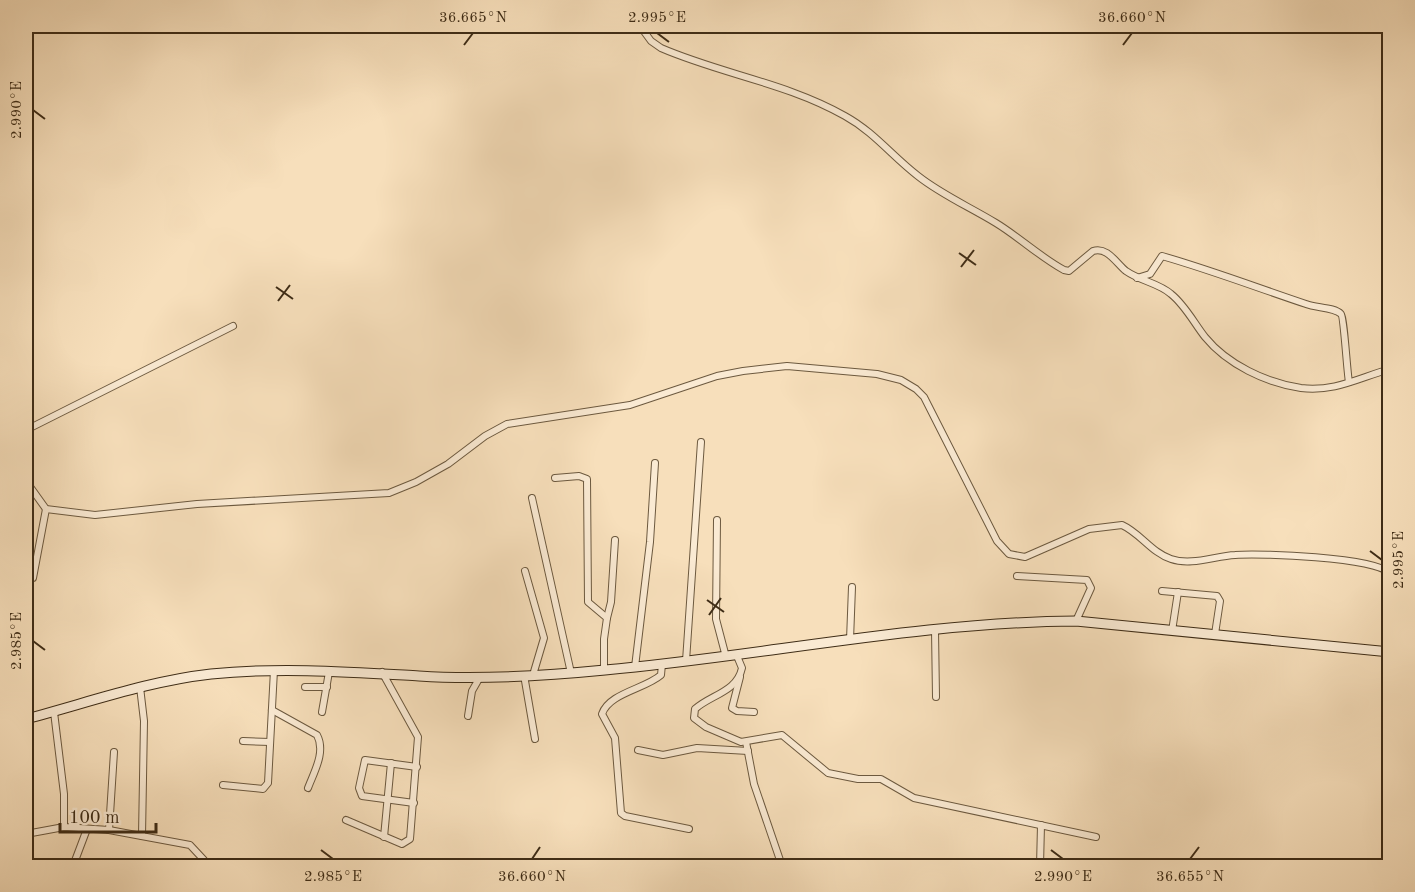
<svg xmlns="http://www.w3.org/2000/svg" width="1415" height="892" viewBox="0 0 1415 892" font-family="'Old Standard TT',serif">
<rect width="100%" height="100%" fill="#f7dfbb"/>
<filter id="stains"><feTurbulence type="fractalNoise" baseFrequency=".00333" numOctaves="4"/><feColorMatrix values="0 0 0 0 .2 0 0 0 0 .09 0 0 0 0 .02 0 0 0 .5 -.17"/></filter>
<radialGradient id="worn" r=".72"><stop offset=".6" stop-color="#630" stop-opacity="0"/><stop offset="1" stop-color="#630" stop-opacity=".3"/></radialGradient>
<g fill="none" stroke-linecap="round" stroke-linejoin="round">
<defs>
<g id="minor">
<path d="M640,26l11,15 10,7c60,26 126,35 184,68 29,16 47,40 73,60 24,19 52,31 78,47 23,14 44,34 68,47l5,1 24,-20c14,-5 24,13 33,20 14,10 33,12 45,23 14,11 23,29 34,43 22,27 61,46 96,51 34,4 57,-10 89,-19"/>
<path d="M1137,278l13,-4 12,-18c49,14 96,32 144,48 10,4 28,3 35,10 3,3 6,58 8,68"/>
<polyline points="26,430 233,326"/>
<polyline points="555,478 579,476 587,479 588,602 607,618 604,639 604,671"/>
<path d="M26,481l20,28 49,6 102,-11 192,-11 27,-11 32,-18 37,-28 22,-12 123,-19 87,-29 26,-5 44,-5 90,8 24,6 15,9 8,8 73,144 12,13 16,3 64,-28 33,-4c18,8 30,28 49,34 20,7 44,-3 64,-4 26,-2 137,2 155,18"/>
<polyline points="532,498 571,673"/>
<polyline points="717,520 716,619 726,657"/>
<polyline points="525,571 544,638 533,675"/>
<polyline points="1017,576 1087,580 1091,588 1076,621"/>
<polyline points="33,578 46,509"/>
<polyline points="1162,591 1217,596 1220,601 1215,634"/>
<polyline points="607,618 611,602 615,540"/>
<polyline points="935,630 936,697"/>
<polyline points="1172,631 1178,592"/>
<polyline points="850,640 852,587"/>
<path d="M737,656l5,12c-5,24 -32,27 -47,41l-1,9 12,9 35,15 41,-7 46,38 30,6h23l33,19 182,39"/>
<polyline points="686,661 701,442"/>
<path d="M662,664l-1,11c-16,14 -52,18 -59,39l13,24 6,75 4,3 64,13"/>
<polyline points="635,667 650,542 655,463"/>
<polyline points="524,675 535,739"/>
<polyline points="740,677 732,708 737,711 754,712"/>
<polyline points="140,687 144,721 142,836"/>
<polyline points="305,687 327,687"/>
<path d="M272,710l45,25c9,17 -3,37 -9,53"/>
<polyline points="54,712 64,794 64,827"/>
<polyline points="322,712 329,672"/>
<polyline points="468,716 472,691 480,677"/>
<polyline points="243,741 270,742"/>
<polyline points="746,742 754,784 782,866"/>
<polyline points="638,750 663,755 697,748 748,751"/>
<polyline points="223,785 263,789 268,783 274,670"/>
<polyline points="414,803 362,796 359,788 365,760 417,767"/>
<polyline points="346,820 402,844 410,839 418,737 382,672"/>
<polyline points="109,830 114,752"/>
<polyline points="26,834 64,827 109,830 190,845 204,860"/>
<polyline points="384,837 391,763"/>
<polyline points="73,866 87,829"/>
<polyline points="1040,866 1041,825"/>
</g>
<path id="secondary" d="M26,719c61,-16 122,-38 185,-45 69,-7 139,-2 208,2 61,4 125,0 186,-6 157,-14 313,-48 471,-49l314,31"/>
</defs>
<use href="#minor" stroke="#6c593f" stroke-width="8"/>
<use href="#secondary" stroke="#3e2c16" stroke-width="11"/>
<use href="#minor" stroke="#faead3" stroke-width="6"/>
<use href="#secondary" stroke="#faead3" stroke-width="9"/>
</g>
<path fill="none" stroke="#3e2c16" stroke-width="2" d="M657,33l12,9M464,45l9,-12M1123,45l9,-12M33,110l12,9M959,253l17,12M961,267l13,-17M276,287l17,12M278,301l12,-16M1370,551l12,9M707,600l17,12M709,615l12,-17M33,641l12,9M321,850l12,9M1051,850l12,9M532,859l8,-12M1190,859l9,-12"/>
<rect width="1415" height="892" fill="none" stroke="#f7dfbb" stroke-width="66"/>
<path d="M60 823v9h96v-9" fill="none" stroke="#3e2c16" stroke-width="3"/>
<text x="69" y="823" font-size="18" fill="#3e2c16" stroke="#faead3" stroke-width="4.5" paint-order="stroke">100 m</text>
<rect x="33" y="33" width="1349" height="826" fill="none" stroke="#3e2c16" stroke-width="2"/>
<g font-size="15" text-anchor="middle" fill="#3e2c16">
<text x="473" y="22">36.665°N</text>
<text x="657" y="22">2.995°E</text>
<text x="1132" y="22">36.660°N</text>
<text transform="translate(16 110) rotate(-90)" y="5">2.990°E</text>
<text transform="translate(1398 560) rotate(-90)" y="5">2.995°E</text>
<text transform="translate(16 641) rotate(-90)" y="5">2.985°E</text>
<text x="333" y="881">2.985°E</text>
<text x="532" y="881">36.660°N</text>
<text x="1063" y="881">2.990°E</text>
<text x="1190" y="881">36.655°N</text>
</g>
<rect width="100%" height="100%" filter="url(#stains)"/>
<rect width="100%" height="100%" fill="url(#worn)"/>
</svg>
